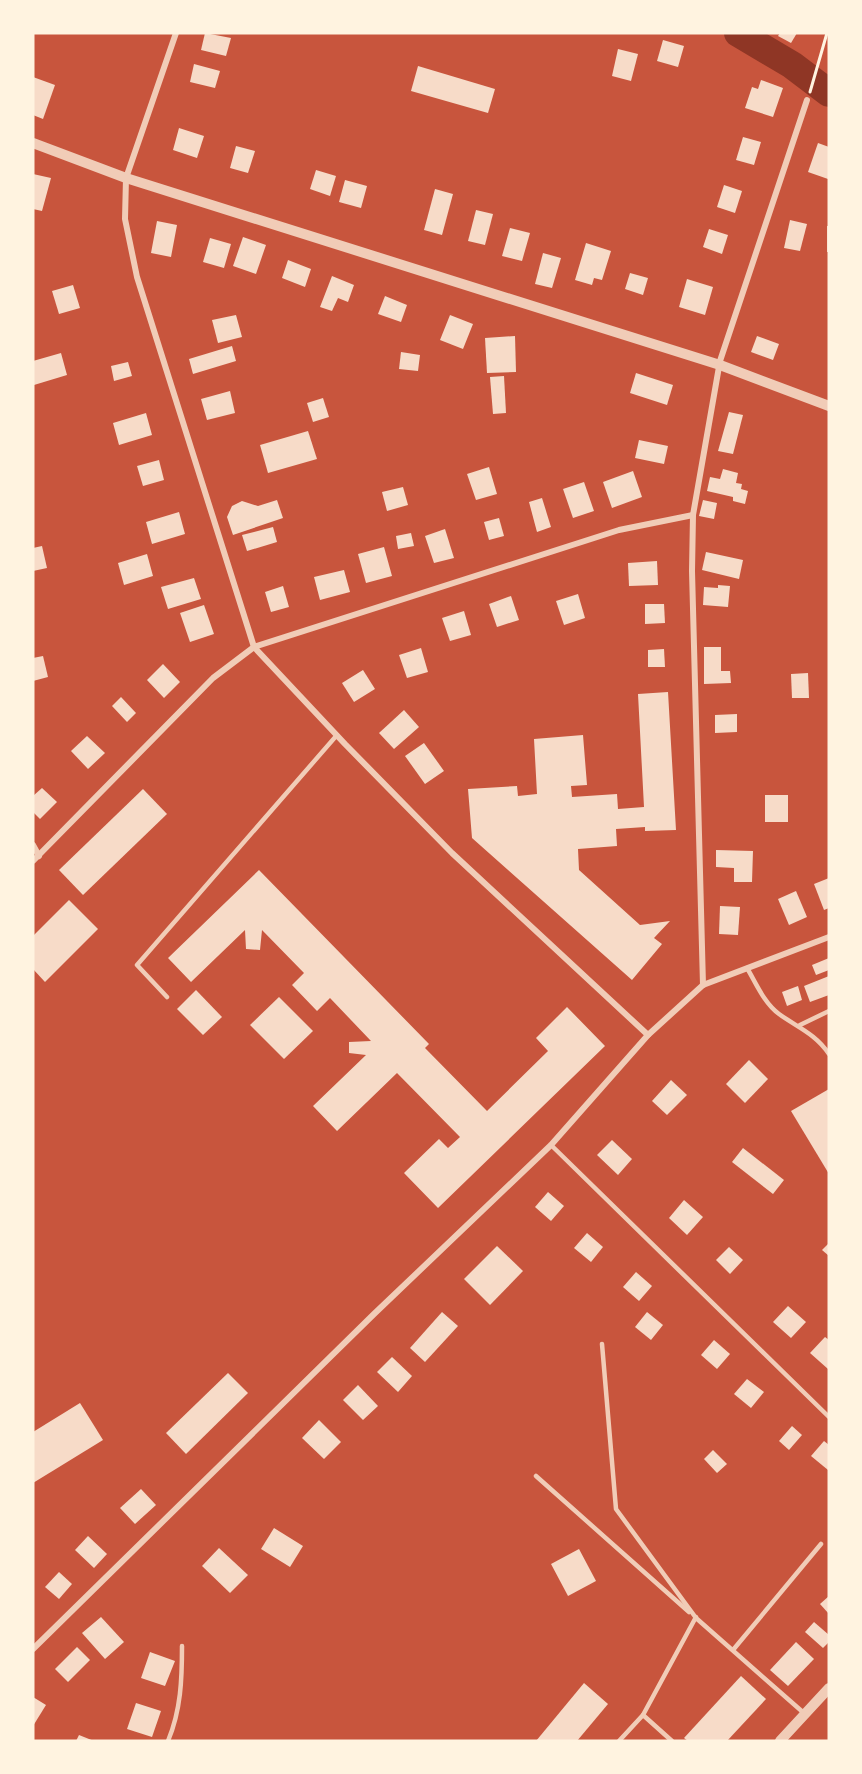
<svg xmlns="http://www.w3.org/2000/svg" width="862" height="1774" viewBox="0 0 862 1774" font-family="Ubuntu,sans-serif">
<rect width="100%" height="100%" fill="#c8553d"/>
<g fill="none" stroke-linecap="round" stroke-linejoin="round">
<polyline stroke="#8f3625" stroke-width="28" points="738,33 792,65 829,93"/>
</g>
<g fill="#f7dbc8">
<polygon points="205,33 231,38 226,56 201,50"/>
<polygon points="780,33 797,33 791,43 778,36"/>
<polygon points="663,40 684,46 678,67 657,61"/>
<polygon points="618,49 638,54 631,81 612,76"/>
<polygon points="194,64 220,71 215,88 190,82"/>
<polygon points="418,66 495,89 488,113 411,91"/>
<polygon points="33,77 55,85 43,119 33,115"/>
<polygon points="761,80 783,88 773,117 745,108 752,87 758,89"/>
<polygon points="179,128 204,136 197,158 173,150"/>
<polygon points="743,137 761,142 754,165 736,160"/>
<polygon points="818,143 829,147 828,179 808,172"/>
<polygon points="236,146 255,151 248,173 230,168"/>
<polygon points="316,170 336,176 330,196 310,189"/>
<polygon points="33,174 51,178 42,211 33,209"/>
<polygon points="345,180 367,186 361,208 339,202"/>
<polygon points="724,185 742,191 735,213 717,207"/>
<polygon points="435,189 453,194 442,235 424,230"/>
<polygon points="476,210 493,214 485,245 468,241"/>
<polygon points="790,220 807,224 800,251 784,248"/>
<polygon points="157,221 177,225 171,257 151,253"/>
<rect x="827" y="226" width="2" height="26"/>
<polygon points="510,228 530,233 522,261 502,256"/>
<polygon points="709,229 728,235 722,254 703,247"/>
<polygon points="243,237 266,245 256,274 233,266"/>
<polygon points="210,238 231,244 224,268 203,262"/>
<polygon points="586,243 611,251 602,280 594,278 592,285 575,280"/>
<polygon points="543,253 561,258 552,288 535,284"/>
<polygon points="288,260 311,269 305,287 282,278"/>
<polygon points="630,273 648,278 643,295 625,289"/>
<polygon points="332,276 354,285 348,302 338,298 332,311 320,307"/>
<polygon points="687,279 713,287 705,315 679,307"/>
<polygon points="73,285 80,308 59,314 52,291"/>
<polygon points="385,296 407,305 401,322 378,314"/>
<polygon points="236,315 242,337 218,343 212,320"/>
<polygon points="450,315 473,324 463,349 440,340"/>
<polygon points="515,336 516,372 487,373 485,338"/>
<polygon points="757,336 779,344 773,360 751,352"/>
<polygon points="232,346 236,361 193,374 189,359"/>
<polygon points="401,352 420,355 418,371 399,369"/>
<polygon points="61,353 67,375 34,385 33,361"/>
<polygon points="128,362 132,376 114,381 111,366"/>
<polygon points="636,373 673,385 667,405 630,393"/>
<polygon points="504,376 506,413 493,414 490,377"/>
<polygon points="230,391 235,413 207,420 201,399"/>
<polygon points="323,398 329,417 313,422 307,403"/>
<polygon points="729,412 743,415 733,454 718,451"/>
<polygon points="146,413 152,435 119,445 113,423"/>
<polygon points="308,431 317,459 268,473 260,445"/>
<polygon points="639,440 668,446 664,464 635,458"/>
<polygon points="159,460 164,480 143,486 137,466"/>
<polygon points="489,467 497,494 476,500 467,474"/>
<polygon points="723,469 738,473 736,483 742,484 741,489 748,491 745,504 733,501 733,497 707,491 710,477 720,479"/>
<polygon points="633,471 642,497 612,508 603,482"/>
<polygon points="584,482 594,511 573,518 563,489"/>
<polygon points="403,487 408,505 387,511 382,492"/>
<polygon points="542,498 551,527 537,532 529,502"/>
<polygon points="277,500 283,518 233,535 227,517 232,506 242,501 258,506"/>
<polygon points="703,500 717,503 714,519 699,516"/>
<polygon points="179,512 185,534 152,544 146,522"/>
<polygon points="499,518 504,536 489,540 484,522"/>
<polygon points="273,527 277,542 247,551 242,535"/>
<polygon points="445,529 454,558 434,563 425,536"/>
<polygon points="411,533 414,546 398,549 396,536"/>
<polygon points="42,546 47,568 33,571 33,548"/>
<polygon points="384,547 392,576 366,583 358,554"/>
<polygon points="706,552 743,560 739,579 702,570"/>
<polygon points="147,554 153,576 124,585 118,563"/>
<polygon points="657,561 658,585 629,586 628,563"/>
<polygon points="344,570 350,592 320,600 314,577"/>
<polygon points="194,578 201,599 168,609 161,587"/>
<polygon points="718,585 730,586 728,607 703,605 704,587 718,588"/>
<polygon points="283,586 289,607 271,612 265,592"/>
<polygon points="578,594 585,618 564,625 556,601"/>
<polygon points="511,596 519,620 497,627 489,604"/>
<polygon points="645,604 664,604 665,623 645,624"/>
<polygon points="204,605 214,634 190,642 180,613"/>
<polygon points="464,611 471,635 450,641 442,618"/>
<polygon points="704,647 721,647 721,671 730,671 731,683 704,684"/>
<polygon points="421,648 428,672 407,678 399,655"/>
<polygon points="664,649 665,667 648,667 648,650"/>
<polygon points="43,656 48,677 33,681 33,658"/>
<polygon points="163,664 180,682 164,698 147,680"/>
<polygon points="363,670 375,689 354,702 342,683"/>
<polygon points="808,673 809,698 792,698 791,674"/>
<polygon points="668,692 676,830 645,831 645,827 616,829 617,846 578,849 579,870 640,925 670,921 654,938 662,944 632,980 472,838 468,789 517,786 518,796 537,794 534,739 583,735 587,785 571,786 572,797 617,794 618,809 644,807 638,694"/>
<polygon points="121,697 136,713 127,722 112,706"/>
<polygon points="404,710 419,727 394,749 379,733"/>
<polygon points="737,714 737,732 715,733 715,715"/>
<polygon points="87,736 105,753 88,769 71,751"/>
<polygon points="424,743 444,771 425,784 405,756"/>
<polygon points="42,788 57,802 40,819 33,812 33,796"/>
<polygon points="143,789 167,814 83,895 59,870"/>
<rect x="765" y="795" width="23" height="27"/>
<polygon points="716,850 753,851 752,882 734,882 734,868 716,867"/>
<polygon points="259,870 429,1044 425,1048 487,1111 548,1051 536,1038 567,1007 605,1046 438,1208 404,1173 439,1139 448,1148 460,1137 397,1073 337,1131 313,1106 366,1055 349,1053 349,1042 371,1041 330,998 317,1011 292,985 304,973 262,930 260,950 246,949 245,930 191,982 168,958"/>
<polygon points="829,878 829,908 824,910 814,884"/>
<polygon points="796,891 807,917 789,925 778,899"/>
<polygon points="69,900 98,929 45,982 33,969 33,936"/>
<polygon points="720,906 740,907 738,935 719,934"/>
<polygon points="829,958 829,970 816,975 812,965"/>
<polygon points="829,976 829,995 810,1002 804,986"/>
<polygon points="798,986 802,1000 787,1006 782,992"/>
<polygon points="196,990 222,1017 203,1035 177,1009"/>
<polygon points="279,997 313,1031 284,1059 250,1025"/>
<polygon points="749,1060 768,1079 745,1103 726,1084"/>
<polygon points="671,1080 687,1095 667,1115 652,1101"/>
<polygon points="829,1089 829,1174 791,1111"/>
<polygon points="612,1140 632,1159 618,1175 597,1155"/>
<polygon points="743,1148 784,1180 773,1194 732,1162"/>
<polygon points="548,1192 564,1206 551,1221 535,1207"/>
<polygon points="684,1200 703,1217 687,1235 669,1218"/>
<polygon points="587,1233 603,1247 591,1262 574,1248"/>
<polygon points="829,1243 829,1256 822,1250"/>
<polygon points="497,1246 523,1271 490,1305 464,1279"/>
<polygon points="729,1247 743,1260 730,1274 716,1260"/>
<polygon points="636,1272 652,1286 639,1301 623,1287"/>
<polygon points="788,1306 806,1322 791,1338 773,1322"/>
<polygon points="442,1312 458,1326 425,1362 410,1348"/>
<polygon points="647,1312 663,1325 651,1340 635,1327"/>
<polygon points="825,1337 829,1340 828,1369 810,1353"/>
<polygon points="714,1340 730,1354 717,1369 701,1355"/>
<polygon points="392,1357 412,1376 398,1392 377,1372"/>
<polygon points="228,1373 248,1393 186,1454 166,1433"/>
<polygon points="747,1379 764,1392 751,1408 734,1394"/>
<polygon points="358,1385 378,1406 363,1420 343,1400"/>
<polygon points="80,1403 103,1440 33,1483 33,1432"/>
<polygon points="319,1420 341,1442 324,1459 302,1438"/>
<polygon points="792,1426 802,1435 789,1450 779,1441"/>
<polygon points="824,1441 829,1445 828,1470 811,1456"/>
<polygon points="713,1450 727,1464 717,1473 704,1459"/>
<polygon points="141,1489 156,1505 135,1524 120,1508"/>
<polygon points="274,1528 303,1546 290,1567 261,1549"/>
<polygon points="88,1536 107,1554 94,1568 75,1550"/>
<polygon points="219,1548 248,1575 230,1593 202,1566"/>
<polygon points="579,1549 596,1581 568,1596 551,1564"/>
<polygon points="59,1572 72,1584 59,1599 45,1587"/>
<polygon points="829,1596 829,1614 820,1604"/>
<polygon points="101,1617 124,1642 105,1659 82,1633"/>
<polygon points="814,1622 829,1635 829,1642 823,1648 805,1632"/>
<polygon points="796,1642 814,1659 788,1686 770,1670"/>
<polygon points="77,1647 90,1660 68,1682 55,1669"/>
<polygon points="150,1652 175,1661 165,1686 141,1678"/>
<polygon points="741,1676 766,1699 727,1741 688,1741 684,1738"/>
<polygon points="584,1683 608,1704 577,1741 536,1741"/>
<polygon points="33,1697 46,1705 33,1726"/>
<polygon points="136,1703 161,1711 152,1737 127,1729"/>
<polygon points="79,1735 94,1741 76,1741"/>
</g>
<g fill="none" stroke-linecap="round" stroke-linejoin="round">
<polyline stroke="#fff3e0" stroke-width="3" points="810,92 827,33"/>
<g stroke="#f1ccb7" stroke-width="4.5">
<path d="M747,968c9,15 17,35 32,46 18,13 37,20 50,40"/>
<polyline points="167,997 137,965 337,735"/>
<polyline points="800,1025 829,1011"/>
<polyline points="551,1145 829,1417"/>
<polyline points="602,1344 616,1509 696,1618 805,1714"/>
<polyline points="536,1476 689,1612"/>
<polyline points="733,1650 821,1544"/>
<polyline points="643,1715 672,1741"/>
<path d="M168,1741c13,-31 14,-62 14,-95"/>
<polyline points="619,1741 643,1715 696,1617"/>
</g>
<g stroke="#f1ccb7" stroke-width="6">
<polyline points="176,33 126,178 125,219 137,277 254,647 345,744 452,853 648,1035"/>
<polyline points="33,845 39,856"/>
<polyline points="33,861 213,678 254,647 619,530 693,515"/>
<polyline points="703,985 692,571 693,515 720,361 807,100"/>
<polyline points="33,1649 374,1314 551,1145 648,1035 703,985 829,937"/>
</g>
<g stroke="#f1ccb7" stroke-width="10">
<polyline points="33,143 126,178 720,365 829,406"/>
<polyline points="780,1741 829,1688"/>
</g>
</g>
<rect width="862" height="1774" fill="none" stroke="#fff3e0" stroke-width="69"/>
</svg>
